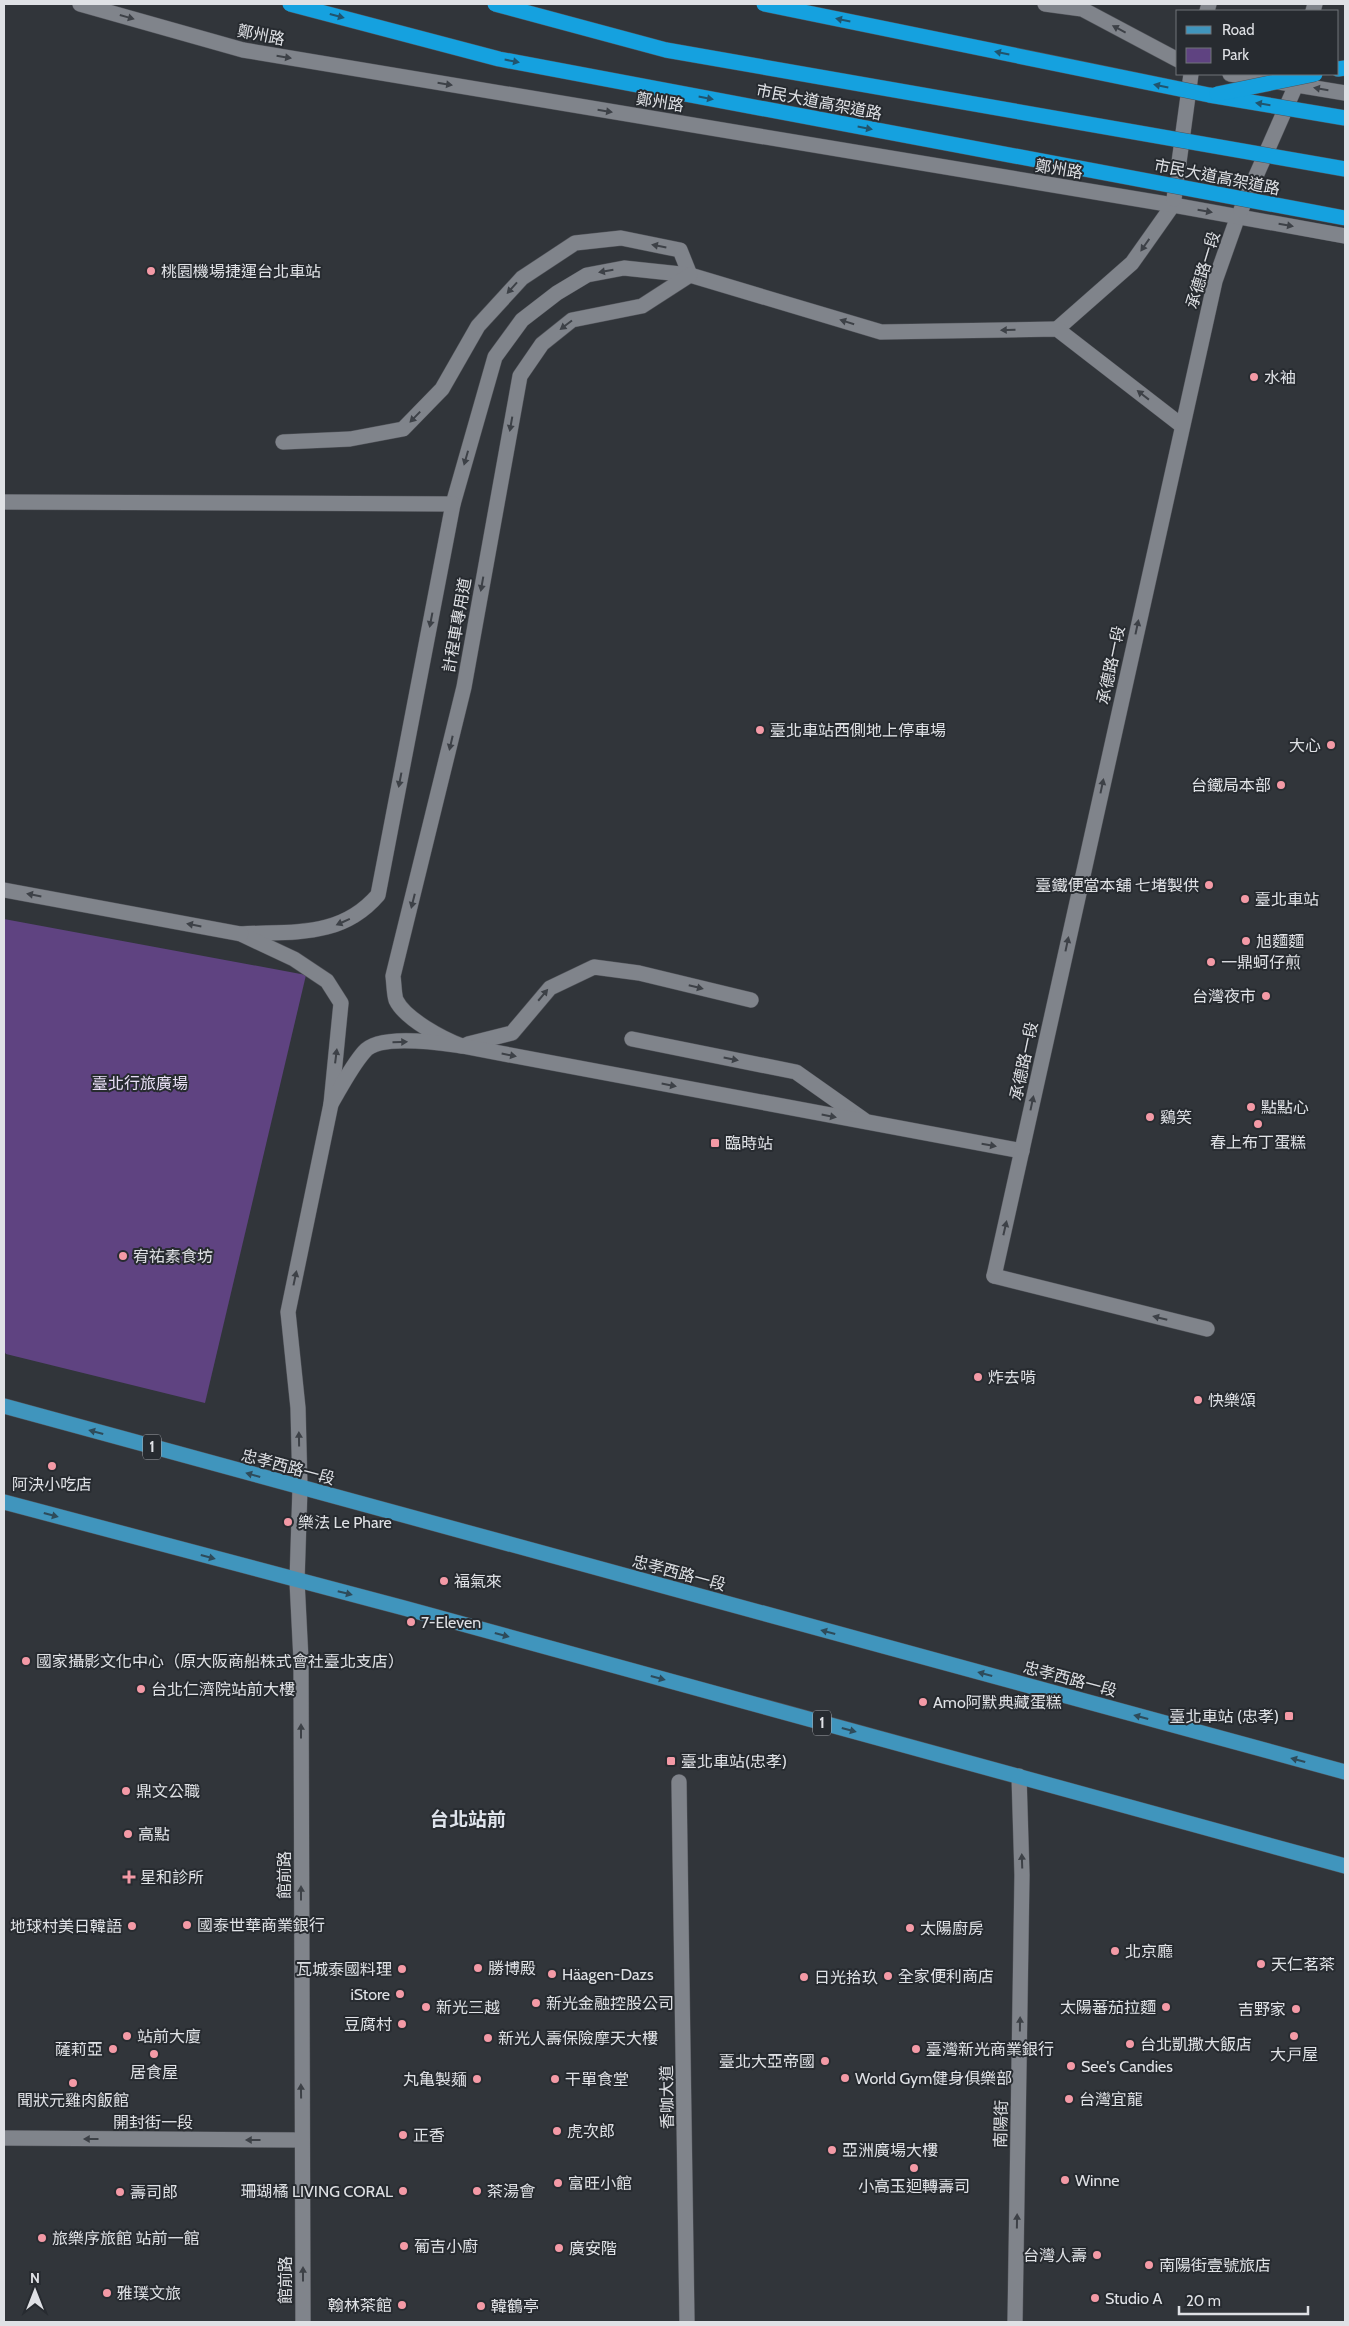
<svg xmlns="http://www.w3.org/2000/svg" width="1349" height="2326" viewBox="0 0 1349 2326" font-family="Cabin,'Noto Sans TC',sans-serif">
<rect width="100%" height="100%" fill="#31353a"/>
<polygon fill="#5f4381" points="4,919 306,975 205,1403 6,1354 4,1351"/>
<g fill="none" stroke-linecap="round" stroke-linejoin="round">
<defs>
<g id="lane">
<polyline points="1057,329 1132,263 1173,205"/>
<polyline points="283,442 350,439 403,429 442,389 478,326 522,278 575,243 621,238 680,250 690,275"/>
<path d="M241,934c53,-3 100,4 137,-39l75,-391 42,-147 27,-37 35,-27 30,-18 37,-7 66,7 191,57 176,-3 124,96"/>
<polyline points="243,935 294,959 327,981 341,1003 331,1104 288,1312 298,1408 300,1488"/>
<polyline points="632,1039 796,1072 864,1120"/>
<polyline points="468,1044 512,1033 550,988 594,967 639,973 751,1000"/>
<path d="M462,1046c-19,-7 -57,-27 -66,-46 -2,-6 -2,-17 -3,-24l71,-289 56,-311 22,-32 30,-24 70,-14 48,-31"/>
<path d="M331,1104c10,-17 20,-37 33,-52 15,-19 76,-9 98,-6l560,105"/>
<polyline points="994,1276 1207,1329"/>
</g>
<g id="street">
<polyline points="4,502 453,504"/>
<polyline points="4,890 241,934"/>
<polyline points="994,1276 1215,281 1238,216"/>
<polyline points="679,1782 687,2322"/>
<polyline points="4,2138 302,2140"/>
<polyline points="1015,2322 1022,1875 1019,1776"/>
</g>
<g id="secondary">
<polyline points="80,4 243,50 1173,205 1345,236"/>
<polyline points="1045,4 1082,9 1178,60"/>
<polyline points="1207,11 1209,4"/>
<polyline points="1313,11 1315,4"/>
<polyline points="1230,74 1345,93"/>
<polyline points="1174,199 1191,74"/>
<polyline points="1241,210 1296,85 1299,74"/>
<polyline points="300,1488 297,1581 301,1660 303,2322"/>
</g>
<g id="primary">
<polyline points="4,1406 1345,1772"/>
<polyline points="4,1502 404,1608 1345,1866"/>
</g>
<polyline id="highway" points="1338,69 1345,68"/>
</defs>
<use href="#lane" stroke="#505359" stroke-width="16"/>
<use href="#street" stroke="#505359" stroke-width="16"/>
<use href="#secondary" stroke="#505359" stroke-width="16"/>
<use href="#primary" stroke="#505359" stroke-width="16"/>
<use href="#highway" stroke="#505359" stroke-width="16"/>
<use href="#lane" stroke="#80848b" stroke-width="15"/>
<use href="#street" stroke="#80848b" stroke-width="15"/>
<use href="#secondary" stroke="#80848b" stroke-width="15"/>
<use href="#primary" stroke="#4095bd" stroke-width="15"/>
<use href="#highway" stroke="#15a1df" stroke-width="15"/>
<defs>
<g id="highway-bridge">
<polyline points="290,4 499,59 1345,218"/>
<polyline points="495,4 666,50 1345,169"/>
<polyline points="764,4 1209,95 1345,118"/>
<polyline points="1217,94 1315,74"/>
</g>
</defs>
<use href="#highway-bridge" stroke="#505359" stroke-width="16" stroke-linecap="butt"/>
<use href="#highway-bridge" stroke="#15a1df" stroke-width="15"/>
</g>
<defs><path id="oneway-solid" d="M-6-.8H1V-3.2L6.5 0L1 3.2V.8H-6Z" transform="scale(1.25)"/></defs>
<g fill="#21546d">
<use href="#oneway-solid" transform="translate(337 16) rotate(15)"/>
<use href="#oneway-solid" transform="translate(843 20) rotate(-168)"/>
<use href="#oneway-solid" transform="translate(1002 53) rotate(-168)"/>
<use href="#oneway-solid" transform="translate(512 61) rotate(11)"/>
<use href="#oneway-solid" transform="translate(1161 86) rotate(-168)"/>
<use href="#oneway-solid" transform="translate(706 98) rotate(11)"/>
<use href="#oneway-solid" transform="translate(1263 104) rotate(-171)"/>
<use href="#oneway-solid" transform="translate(865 128) rotate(11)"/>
</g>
<g fill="#3d4147">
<use href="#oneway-solid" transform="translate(127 17) rotate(16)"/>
<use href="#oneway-solid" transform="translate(1119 29) rotate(-152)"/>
<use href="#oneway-solid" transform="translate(284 57) rotate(9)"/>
<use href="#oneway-solid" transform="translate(445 84) rotate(9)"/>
<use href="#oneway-solid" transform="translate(1321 89) rotate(-170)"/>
<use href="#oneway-solid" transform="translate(605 111) rotate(9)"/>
<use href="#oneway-solid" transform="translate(1205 211) rotate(10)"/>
<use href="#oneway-solid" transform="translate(1286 225) rotate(10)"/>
<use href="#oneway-solid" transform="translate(1145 245) rotate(125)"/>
<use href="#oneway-solid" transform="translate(659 246) rotate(-169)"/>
<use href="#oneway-solid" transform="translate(606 271) rotate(170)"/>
<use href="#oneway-solid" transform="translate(512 288) rotate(132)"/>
<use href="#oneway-solid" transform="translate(847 322) rotate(-163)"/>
<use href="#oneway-solid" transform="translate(566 325) rotate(143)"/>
<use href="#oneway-solid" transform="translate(1008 330) rotate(179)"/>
<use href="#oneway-solid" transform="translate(1143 395) rotate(-142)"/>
<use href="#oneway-solid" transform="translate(415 417) rotate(134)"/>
<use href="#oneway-solid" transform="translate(511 424) rotate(100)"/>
<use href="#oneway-solid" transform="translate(466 458) rotate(106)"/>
<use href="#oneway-solid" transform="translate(482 584) rotate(100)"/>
<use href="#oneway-solid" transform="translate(431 620) rotate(101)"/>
<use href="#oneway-solid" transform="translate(1137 627) rotate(-78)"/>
<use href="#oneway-solid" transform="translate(451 743) rotate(103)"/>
<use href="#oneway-solid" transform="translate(400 780) rotate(101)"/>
<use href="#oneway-solid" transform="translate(1102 786) rotate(-78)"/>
<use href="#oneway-solid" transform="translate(34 895) rotate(-169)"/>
<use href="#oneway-solid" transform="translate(413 901) rotate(104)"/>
<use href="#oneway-solid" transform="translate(343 922) rotate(156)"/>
<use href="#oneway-solid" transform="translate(194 925) rotate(-169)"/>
<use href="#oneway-solid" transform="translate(1067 944) rotate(-78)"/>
<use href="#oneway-solid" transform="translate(696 987) rotate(14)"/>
<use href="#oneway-solid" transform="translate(543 995) rotate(-50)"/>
<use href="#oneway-solid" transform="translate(400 1042) rotate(-1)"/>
<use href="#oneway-solid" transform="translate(509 1055) rotate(11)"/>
<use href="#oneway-solid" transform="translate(336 1056) rotate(-83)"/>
<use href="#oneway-solid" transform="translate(731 1059) rotate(11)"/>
<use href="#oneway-solid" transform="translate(669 1085) rotate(11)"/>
<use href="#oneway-solid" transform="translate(1032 1103) rotate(-78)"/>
<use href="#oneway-solid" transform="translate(829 1116) rotate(11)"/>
<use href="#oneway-solid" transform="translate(989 1145) rotate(10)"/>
<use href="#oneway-solid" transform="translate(1005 1228) rotate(-77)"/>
<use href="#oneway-solid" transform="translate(295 1278) rotate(-78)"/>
<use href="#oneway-solid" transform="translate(1160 1318) rotate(-166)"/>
<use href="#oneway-solid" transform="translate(299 1439) rotate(-91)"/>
<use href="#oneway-solid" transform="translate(301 1731) rotate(-90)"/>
<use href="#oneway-solid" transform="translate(1022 1861) rotate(-92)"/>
<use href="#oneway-solid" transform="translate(301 1893) rotate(-90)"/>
<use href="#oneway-solid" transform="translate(1020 2024) rotate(-89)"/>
<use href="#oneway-solid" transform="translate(301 2091) rotate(-91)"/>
<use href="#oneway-solid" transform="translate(91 2139) rotate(-180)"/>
<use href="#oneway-solid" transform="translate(253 2140) rotate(180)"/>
<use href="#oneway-solid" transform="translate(1017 2221) rotate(-89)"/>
<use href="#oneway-solid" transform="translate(303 2274) rotate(-90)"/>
</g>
<g fill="#2e4b5a">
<use href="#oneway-solid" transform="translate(96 1432) rotate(-165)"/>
<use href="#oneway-solid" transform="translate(253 1475) rotate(-164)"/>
<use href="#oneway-solid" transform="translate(51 1515) rotate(15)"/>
<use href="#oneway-solid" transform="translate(208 1557) rotate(15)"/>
<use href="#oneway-solid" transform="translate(345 1593) rotate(14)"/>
<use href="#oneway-solid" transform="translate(828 1632) rotate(-165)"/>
<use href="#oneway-solid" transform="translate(502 1635) rotate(15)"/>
<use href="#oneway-solid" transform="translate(985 1674) rotate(-165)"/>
<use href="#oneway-solid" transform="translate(658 1678) rotate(15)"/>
<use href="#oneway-solid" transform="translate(1141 1717) rotate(-165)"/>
<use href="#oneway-solid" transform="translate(849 1730) rotate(15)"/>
<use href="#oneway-solid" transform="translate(1298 1760) rotate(-165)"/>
</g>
<g fill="#f49aa6" stroke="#272b30" stroke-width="2">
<circle cx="151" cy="271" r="5"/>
<circle cx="1254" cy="377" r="5"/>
<circle cx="760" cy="730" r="5"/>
<circle cx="1331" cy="745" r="5"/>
<circle cx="1281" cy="785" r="5"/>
<circle cx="1209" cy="885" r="5"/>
<circle cx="1245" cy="899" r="5"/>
<circle cx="1246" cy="941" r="5"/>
<circle cx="1211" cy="962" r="5"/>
<circle cx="1266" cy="996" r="5"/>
<circle cx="1251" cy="1107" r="5"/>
<circle cx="1150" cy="1117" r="5"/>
<circle cx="1258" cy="1124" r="5"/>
<rect x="710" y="1138" width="10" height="10" rx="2.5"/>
<circle cx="123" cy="1256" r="5"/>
<circle cx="978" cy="1377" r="5"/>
<circle cx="1198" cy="1400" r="5"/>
<circle cx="52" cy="1466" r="5"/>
<circle cx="288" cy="1522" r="5"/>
<circle cx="444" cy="1581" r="5"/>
<circle cx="411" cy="1622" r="5"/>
<circle cx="26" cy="1661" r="5"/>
<circle cx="141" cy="1689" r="5"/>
<circle cx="923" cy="1702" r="5"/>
<rect x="1284" y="1711" width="10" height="10" rx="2.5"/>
<rect x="666" y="1756" width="10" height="10" rx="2.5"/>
<circle cx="126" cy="1791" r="5"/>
<circle cx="128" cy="1834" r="5"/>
<path d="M126.5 1869.5h5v5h5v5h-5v5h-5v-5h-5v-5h5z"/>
<circle cx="187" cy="1925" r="5"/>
<circle cx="132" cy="1926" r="5"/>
<circle cx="910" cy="1928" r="5"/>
<circle cx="1115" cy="1951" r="5"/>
<circle cx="1261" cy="1964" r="5"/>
<circle cx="478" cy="1968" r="5"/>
<circle cx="402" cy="1969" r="5"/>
<circle cx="552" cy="1974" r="5"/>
<circle cx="888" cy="1976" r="5"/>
<circle cx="804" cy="1977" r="5"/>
<circle cx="400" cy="1994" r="5"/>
<circle cx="536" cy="2003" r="5"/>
<circle cx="426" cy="2007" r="5"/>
<circle cx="1166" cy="2007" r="5"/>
<circle cx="1296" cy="2009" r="5"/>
<circle cx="402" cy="2024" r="5"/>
<circle cx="127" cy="2036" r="5"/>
<circle cx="1294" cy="2036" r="5"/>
<circle cx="488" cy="2038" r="5"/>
<circle cx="1130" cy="2044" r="5"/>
<circle cx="113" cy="2049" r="5"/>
<circle cx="916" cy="2049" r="5"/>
<circle cx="154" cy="2054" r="5"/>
<circle cx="825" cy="2061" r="5"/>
<circle cx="1071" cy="2066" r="5"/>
<circle cx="845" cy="2078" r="5"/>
<circle cx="477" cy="2079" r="5"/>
<circle cx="555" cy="2079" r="5"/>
<circle cx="73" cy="2083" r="5"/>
<circle cx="1069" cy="2099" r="5"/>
<circle cx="557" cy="2131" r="5"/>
<circle cx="403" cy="2135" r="5"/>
<circle cx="832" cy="2150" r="5"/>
<circle cx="914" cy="2168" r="5"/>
<circle cx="1065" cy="2180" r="5"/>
<circle cx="558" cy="2183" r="5"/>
<circle cx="403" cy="2191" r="5"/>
<circle cx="477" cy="2191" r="5"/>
<circle cx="120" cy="2192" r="5"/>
<circle cx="42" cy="2238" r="5"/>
<circle cx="404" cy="2246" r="5"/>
<circle cx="559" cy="2248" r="5"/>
<circle cx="1097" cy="2255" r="5"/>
<circle cx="1149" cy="2265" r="5"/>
<circle cx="107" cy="2293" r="5"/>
<circle cx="1095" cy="2298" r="5"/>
<circle cx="402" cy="2305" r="5"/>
<circle cx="481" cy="2306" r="5"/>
</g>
<g text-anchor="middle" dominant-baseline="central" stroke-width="4" stroke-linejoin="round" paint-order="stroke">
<g fill="#272b30" stroke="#a8aaaf" stroke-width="1">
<rect x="143" y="1434.5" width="18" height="25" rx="4"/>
<rect x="813" y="1710.5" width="18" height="25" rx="4"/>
</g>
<g font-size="15" font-weight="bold" fill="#dfe1e5">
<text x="152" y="1447">1</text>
<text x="822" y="1723">1</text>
</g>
<g font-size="16" fill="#dfe1e5" stroke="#272b30">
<text transform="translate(261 35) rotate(11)">鄭州路</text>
<text transform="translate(660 102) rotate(9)">鄭州路</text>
<text transform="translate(819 102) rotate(11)">市民大道高架道路</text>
<text transform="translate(1059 169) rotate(9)">鄭州路</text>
<text transform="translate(1217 177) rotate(11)">市民大道高架道路</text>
<text transform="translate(1203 270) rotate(-73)">承德路一段</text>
<text transform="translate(457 625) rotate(-80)">計程車專用道</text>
<text transform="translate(1111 665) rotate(-78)">承德路一段</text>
<text transform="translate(1024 1061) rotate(-78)">承德路一段</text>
<text transform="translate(288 1467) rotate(15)">忠孝西路一段</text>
<text transform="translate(679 1573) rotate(15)">忠孝西路一段</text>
<text transform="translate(1070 1679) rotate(15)">忠孝西路一段</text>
<text transform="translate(284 1875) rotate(-90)">館前路</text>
<text transform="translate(667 2097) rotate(-91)">香咖大道</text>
<text x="153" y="2122">開封街一段</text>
<text transform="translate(1001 2124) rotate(-89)">南陽街</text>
<text transform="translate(285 2280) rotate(-90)">館前路</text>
</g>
<g font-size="16" fill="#dfe1e5" stroke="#272b30" text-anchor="start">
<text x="161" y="271">桃園機場捷運台北車站</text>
<text x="1264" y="377">水袖</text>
<text x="770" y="730">臺北車站西側地上停車場</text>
<text x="1321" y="745" text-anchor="end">大心</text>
<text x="1271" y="785" text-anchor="end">台鐵局本部</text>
<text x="1199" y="885" text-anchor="end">臺鐵便當本舖 七堵製供</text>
<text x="1255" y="899">臺北車站</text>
<text x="1256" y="941">旭麵麵</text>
<text x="1221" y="962">一鼎蚵仔煎</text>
<text x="1256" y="996" text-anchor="end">台灣夜市</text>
<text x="1261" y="1107">點點心</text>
<text x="1160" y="1117">鷄笑</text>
<text x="1258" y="1142" text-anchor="middle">春上布丁蛋糕</text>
<text x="725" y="1143">臨時站</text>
<text x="133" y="1256">宥祐素食坊</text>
<text x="988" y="1377">炸去啃</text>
<text x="1208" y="1400">快樂頌</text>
<text x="52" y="1484" text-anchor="middle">阿決小吃店</text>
<text x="298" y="1522">樂法 Le Phare</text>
<text x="454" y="1581">福氣來</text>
<text x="421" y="1622">7-Eleven</text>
<text x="36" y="1661">國家攝影文化中心（原大阪商船株式會社臺北支店）</text>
<text x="151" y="1689">台北仁濟院站前大樓</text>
<text x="933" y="1702">Amo阿默典藏蛋糕</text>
<text x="1279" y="1716" text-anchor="end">臺北車站 (忠孝)</text>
<text x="681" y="1761">臺北車站(忠孝)</text>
<text x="136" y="1791">鼎文公職</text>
<text x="138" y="1834">高點</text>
<text x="140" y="1877">星和診所</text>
<text x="197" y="1925">國泰世華商業銀行</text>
<text x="122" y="1926" text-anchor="end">地球村美日韓語</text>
<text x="920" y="1928">太陽廚房</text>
<text x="1125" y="1951">北京廳</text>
<text x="1271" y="1964">天仁茗茶</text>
<text x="488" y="1968">勝博殿</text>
<text x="392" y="1969" text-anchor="end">瓦城泰國料理</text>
<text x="562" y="1974">Häagen-Dazs</text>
<text x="898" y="1976">全家便利商店</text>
<text x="814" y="1977">日光拾玖</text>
<text x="390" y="1994" text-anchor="end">iStore</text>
<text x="546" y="2003">新光金融控股公司</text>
<text x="436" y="2007">新光三越</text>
<text x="1156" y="2007" text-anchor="end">太陽蕃茄拉麵</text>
<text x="1286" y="2009" text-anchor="end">吉野家</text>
<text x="392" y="2024" text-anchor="end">豆腐村</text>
<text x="137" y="2036">站前大廈</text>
<text x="498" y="2038">新光人壽保險摩天大樓</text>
<text x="1140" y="2044">台北凱撒大飯店</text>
<text x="103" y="2049" text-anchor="end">薩莉亞</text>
<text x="926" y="2049">臺灣新光商業銀行</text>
<text x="1294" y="2054" text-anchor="middle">大戸屋</text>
<text x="815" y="2061" text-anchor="end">臺北大亞帝國</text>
<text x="1081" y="2066">See's Candies</text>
<text x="154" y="2072" text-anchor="middle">居食屋</text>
<text x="855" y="2078">World Gym健身俱樂部</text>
<text x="467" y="2079" text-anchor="end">丸亀製麺</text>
<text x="565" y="2079">干單食堂</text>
<text x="1079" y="2099">台灣宜龍</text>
<text x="73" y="2100" text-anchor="middle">聞狀元雞肉飯館</text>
<text x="567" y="2131">虎次郎</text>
<text x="413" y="2135">正香</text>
<text x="842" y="2150">亞洲廣場大樓</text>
<text x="1075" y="2180">Winne</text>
<text x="568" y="2183">富旺小館</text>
<text x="914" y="2186" text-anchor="middle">小高玉迴轉壽司</text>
<text x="393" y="2191" text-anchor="end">珊瑚橘 LIVING CORAL</text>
<text x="487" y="2191">茶湯會</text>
<text x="130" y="2192">壽司郎</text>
<text x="52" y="2238">旅樂序旅館 站前一館</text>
<text x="414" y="2246">葡吉小廚</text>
<text x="569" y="2248">廣安階</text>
<text x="1087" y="2255" text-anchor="end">台灣人壽</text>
<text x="1159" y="2265">南陽街壹號旅店</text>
<text x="117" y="2293">雅璞文旅</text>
<text x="1105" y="2298">Studio A</text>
<text x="392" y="2305" text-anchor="end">翰林茶館</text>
<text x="491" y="2306">韓鶴亭</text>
</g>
<g font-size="16" fill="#e8dff5" stroke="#272b30">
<text x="140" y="1083">臺北行旅廣場</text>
</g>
<g font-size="19" font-weight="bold" fill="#dee3eb" stroke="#272b30">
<text x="468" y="1819">台北站前</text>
</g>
</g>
<rect width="1349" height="2326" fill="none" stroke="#dfe1e5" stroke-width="10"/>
<rect x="1176" y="10" width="162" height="65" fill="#272b30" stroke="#717478"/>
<rect x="1186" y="26" width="25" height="8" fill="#4095bd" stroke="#717478"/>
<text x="1222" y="35" font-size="15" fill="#dfe1e5">Road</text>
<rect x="1186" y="48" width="25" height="15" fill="#5f4381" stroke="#717478"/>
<text x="1222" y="60" font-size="15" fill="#dfe1e5">Park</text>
<g transform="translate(35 2291)" stroke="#272b30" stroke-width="4" paint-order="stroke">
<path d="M0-4L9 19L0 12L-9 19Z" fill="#dfe1e5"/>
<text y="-8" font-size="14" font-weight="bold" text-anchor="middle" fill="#dfe1e5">N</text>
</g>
<path d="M1179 2306v8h129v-8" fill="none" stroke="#dfe1e5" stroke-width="2.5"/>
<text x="1186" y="2306" font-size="15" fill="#dfe1e5" stroke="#272b30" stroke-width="4" paint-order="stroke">20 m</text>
</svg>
